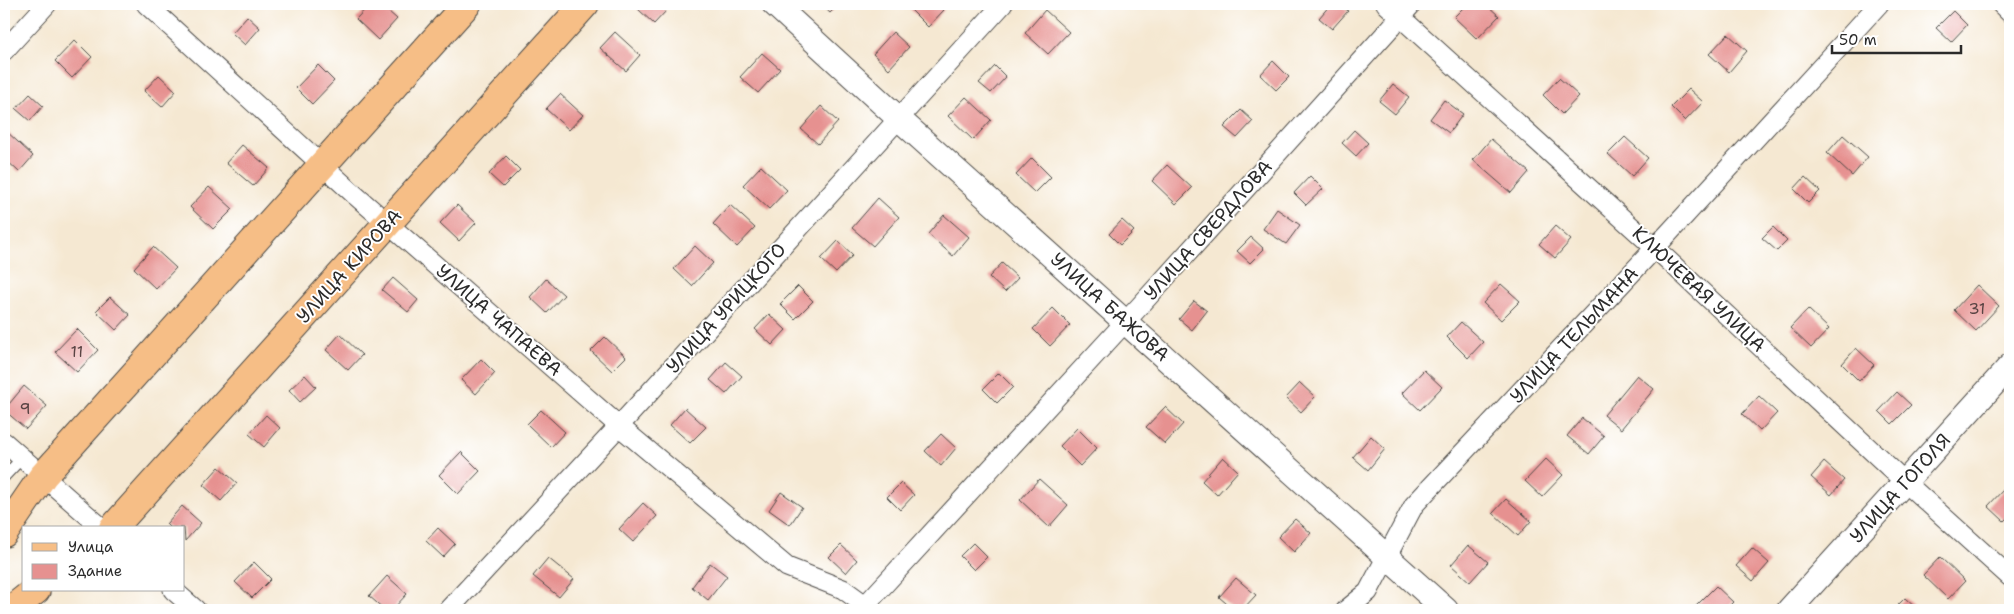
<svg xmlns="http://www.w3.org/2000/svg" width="2014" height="614" viewBox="0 0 2014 614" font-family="'Shantell Sans',sans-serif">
<rect width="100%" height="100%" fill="#fff"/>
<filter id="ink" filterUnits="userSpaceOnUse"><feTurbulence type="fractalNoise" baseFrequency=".02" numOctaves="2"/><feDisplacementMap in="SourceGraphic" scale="10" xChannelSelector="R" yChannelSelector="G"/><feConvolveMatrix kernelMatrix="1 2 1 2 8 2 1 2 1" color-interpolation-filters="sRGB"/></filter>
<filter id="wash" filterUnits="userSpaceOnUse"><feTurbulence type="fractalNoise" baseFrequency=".0096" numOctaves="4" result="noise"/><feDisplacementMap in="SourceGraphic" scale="20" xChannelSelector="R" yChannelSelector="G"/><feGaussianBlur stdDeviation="1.12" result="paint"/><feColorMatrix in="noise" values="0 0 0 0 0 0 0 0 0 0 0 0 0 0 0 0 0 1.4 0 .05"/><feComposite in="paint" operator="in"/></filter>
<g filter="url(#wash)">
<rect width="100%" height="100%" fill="#f5e8d2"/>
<g id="blocks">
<g fill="#e69190">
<polygon points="370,4 380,4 397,19 378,40 356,19"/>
<polygon points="643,4 658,4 666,11 654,24 638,9"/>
<polygon points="820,4 839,4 830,13"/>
<polygon points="916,4 938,4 944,10 928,27 910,9"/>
<polygon points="1331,4 1340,4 1348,11 1332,29 1319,18"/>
<polygon points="1467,4 1486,4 1499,16 1477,39 1454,17"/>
<polygon points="1045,10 1069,32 1048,54 1025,33"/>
<polygon points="1953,11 1967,25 1951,42 1936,28"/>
<polygon points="247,16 260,28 245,45 232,33"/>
<polygon points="615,32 640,55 626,71 600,48"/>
<polygon points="893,32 909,47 889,69 873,54"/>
<polygon points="1728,34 1747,51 1729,72 1709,54"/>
<polygon points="75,40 92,57 72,78 55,61"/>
<polygon points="762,53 780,69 758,93 740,77"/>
<polygon points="1273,61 1289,77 1276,90 1260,75"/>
<polygon points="318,65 334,81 312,104 296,88"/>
<polygon points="995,66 1006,77 991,93 979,83"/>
<polygon points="159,75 176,91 162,107 144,91"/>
<polygon points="1559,78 1579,96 1562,114 1543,95"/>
<polygon points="1393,84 1409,97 1395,114 1379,101"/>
<polygon points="1689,89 1703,102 1685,121 1671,107"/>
<polygon points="30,94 43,106 30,121 16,109"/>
<polygon points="560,94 583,115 569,130 546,109"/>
<polygon points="966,97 991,120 973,140 948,116"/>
<polygon points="1444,100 1463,114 1449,133 1430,119"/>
<polygon points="821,106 838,122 818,144 801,129"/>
<polygon points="1241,110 1253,121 1237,138 1224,127"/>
<polygon points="4,129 33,156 19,172 4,158"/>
<polygon points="1354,130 1368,143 1356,156 1342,143"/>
<polygon points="1843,135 1868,157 1852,176 1827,153"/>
<polygon points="1625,137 1648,158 1632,176 1608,154"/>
<polygon points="1491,139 1529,172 1511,193 1473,160"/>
<polygon points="242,145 269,168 253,186 226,163"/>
<polygon points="506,156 520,170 503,187 489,174"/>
<polygon points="1032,158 1051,177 1035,193 1016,175"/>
<polygon points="1167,165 1192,188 1176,204 1152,181"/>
<polygon points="761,166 787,190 769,209 743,185"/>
<polygon points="1310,176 1323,189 1306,205 1294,193"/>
<polygon points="1805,177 1820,191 1808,203 1794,189"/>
<polygon points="209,187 233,209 213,229 190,207"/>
<polygon points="878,198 899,217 873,246 852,228"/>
<polygon points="457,205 476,223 459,241 440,223"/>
<polygon points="730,205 755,228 737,247 713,224"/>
<polygon points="1277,209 1300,225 1286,244 1263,229"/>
<polygon points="944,215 969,237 953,256 928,234"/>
<polygon points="1122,220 1134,231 1120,245 1109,234"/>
<polygon points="1555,226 1571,240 1555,258 1539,244"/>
<polygon points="1773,227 1787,241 1777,251 1762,238"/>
<polygon points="1251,237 1264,249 1250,263 1237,251"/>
<polygon points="838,241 853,255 836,273 821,259"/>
<polygon points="695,246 713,263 692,286 674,269"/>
<polygon points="153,247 176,268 156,289 134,268"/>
<polygon points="1002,263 1018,278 1005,292 989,277"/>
<polygon points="393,278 418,300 408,312 382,290"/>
<polygon points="546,279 564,295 547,313 530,297"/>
<polygon points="1501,284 1520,301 1501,320 1483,303"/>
<polygon points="1977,285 1999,306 1976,331 1954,310"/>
<polygon points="798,286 813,301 795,319 780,304"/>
<polygon points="110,297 130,315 116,330 96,311"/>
<polygon points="1194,301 1207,311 1192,330 1179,319"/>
<polygon points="1053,308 1070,325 1050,346 1033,329"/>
<polygon points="1808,309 1829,329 1811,348 1790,328"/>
<polygon points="769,314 786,330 772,345 755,329"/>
<polygon points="1461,322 1483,342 1468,358 1447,337"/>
<polygon points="77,329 98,350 77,372 55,352"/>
<polygon points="340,334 362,355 348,370 326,350"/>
<polygon points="605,337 626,357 612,371 591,351"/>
<polygon points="1856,348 1874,365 1859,381 1842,364"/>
<polygon points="481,359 495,373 476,394 461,380"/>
<polygon points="726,362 742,376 726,394 710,380"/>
<polygon points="1424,370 1442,387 1420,410 1402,393"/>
<polygon points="999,373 1013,387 997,403 983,389"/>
<polygon points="305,375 316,387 300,402 289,390"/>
<polygon points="1637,375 1654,389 1621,429 1604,415"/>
<polygon points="1300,383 1315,397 1301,412 1286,398"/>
<polygon points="24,386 47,406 26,429 4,410"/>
<polygon points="1897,392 1911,405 1892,424 1879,411"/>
<polygon points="1759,396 1777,413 1760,431 1742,414"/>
<polygon points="1165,407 1183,424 1165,444 1146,427"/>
<polygon points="685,408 706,427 690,443 670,425"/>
<polygon points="541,410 565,432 551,447 527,424"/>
<polygon points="266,415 280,428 264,447 249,434"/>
<polygon points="1582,418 1604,436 1589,454 1567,436"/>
<polygon points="1077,428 1097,448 1080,466 1060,446"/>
<polygon points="941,434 956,448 941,466 925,451"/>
<polygon points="1371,436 1385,449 1368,470 1353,457"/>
<polygon points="461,452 480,471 458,494 439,475"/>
<polygon points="1223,457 1238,471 1217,495 1202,481"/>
<polygon points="1546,459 1563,475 1542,497 1525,481"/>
<polygon points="1824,462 1844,480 1831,495 1811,477"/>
<polygon points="219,467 237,483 221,501 203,485"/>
<polygon points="1039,479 1068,505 1049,527 1020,500"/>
<polygon points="901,483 914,495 900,510 887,497"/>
<polygon points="2004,489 2010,496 2010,515 2004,521 1988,506"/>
<polygon points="781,492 802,507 790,525 769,510"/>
<polygon points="1506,499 1531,521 1518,536 1493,513"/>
<polygon points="643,503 657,516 633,542 619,529"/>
<polygon points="182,506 201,523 185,541 184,528 170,528 166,524"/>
<polygon points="1295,519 1311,533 1294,552 1278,537"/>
<polygon points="438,528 455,544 443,557 426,541"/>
<polygon points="973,543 987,557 974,570 960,556"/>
<polygon points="841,545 857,560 846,573 829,557"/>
<polygon points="1468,545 1488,562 1470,582 1451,565"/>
<polygon points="1752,548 1769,563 1753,581 1736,566"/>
<polygon points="1940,557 1965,581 1948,599 1923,575"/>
<polygon points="548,558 574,579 559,597 533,576"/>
<polygon points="254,562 271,579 252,598 235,582"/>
<polygon points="710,563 727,576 708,600 692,587"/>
<polygon points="387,576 407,594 392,610 385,610 369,596"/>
<polygon points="1236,578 1256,595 1242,610 1234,610 1219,597"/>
<polygon points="1716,586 1733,602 1725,610 1698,610 1695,607"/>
<polygon points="1905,598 1918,610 1893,610"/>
</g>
</g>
</g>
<g filter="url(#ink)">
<use href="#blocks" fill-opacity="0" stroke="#494744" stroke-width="1"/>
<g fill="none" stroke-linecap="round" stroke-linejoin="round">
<defs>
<polyline id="service" points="4,477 22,458"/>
<g id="minor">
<polyline points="146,4 355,195 619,426 787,567 843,589 865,605 870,610"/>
<polyline points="1386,4 1655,248 1905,482 2010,577"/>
<polyline points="2001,4 2010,13"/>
<polyline points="4,51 47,4"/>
<polyline points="4,442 102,528"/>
<polyline points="173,590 196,610"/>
<polyline points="448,610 619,426 1003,4"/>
<polyline points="861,610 1139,307 1412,4"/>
<polyline points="1346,610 1368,592 1414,505 1655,248 1879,4"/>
</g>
<g id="tertiary">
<polyline points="774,4 898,118 1446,610"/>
<polyline points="1789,610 2010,366"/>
</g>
<g id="primary">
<polyline points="113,528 585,4"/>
<polyline points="4,533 43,476 467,4"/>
<polyline points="11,610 36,590"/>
</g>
</defs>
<use href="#service" stroke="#494744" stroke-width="12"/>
<use href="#minor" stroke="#494744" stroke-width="21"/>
<use href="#tertiary" stroke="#494744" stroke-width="26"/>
<use href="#primary" stroke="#494744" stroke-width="30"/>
<use href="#service" stroke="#fff" stroke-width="10"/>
<use href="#minor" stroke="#fff" stroke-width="19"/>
<use href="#tertiary" stroke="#fff" stroke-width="24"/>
<use href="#primary" stroke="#f6be86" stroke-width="28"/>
</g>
</g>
<g text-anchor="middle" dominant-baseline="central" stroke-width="4" stroke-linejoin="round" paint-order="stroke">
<g font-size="16" fill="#5a4444">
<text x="1977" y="308">31</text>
<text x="77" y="351">11</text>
<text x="25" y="408">9</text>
</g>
<g font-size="19" fill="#2b2b2b" stroke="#fff">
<text transform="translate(1208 230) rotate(-48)">УЛИЦА СВЕРДЛОВА</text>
<text transform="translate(349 266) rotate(-48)">УЛИЦА КИРОВА</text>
<text transform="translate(1699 289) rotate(43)">КЛЮЧЕВАЯ УЛИЦА</text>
<text transform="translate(1110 307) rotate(42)">УЛИЦА БАЖОВА</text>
<text transform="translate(726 308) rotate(-48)">УЛИЦА УРИЦКОГО</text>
<text transform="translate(499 320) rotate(41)">УЛИЦА ЧАПАЕВА</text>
<text transform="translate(1574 335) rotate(-47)">УЛИЦА ТЕЛЬМАНА</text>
<text transform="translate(1900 488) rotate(-48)">УЛИЦА ГОГОЛЯ</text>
</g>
</g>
<rect width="2014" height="614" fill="none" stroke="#fff" stroke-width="20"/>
<rect x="22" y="526" width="162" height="65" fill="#ffffff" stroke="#aaaaaa"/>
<rect x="32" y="543" width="25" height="8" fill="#f6be86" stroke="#aaaaaa"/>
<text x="68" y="552" font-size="15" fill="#2b2b2b">Улица</text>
<rect x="32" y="564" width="25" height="15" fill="#e69190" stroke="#aaaaaa"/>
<text x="68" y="576" font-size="15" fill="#2b2b2b">Здание</text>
<path d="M1832 45v8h129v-8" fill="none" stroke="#2b2b2b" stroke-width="2.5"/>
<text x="1839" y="45" font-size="15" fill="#2b2b2b" stroke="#ffffff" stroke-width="4" paint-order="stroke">50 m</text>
</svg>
